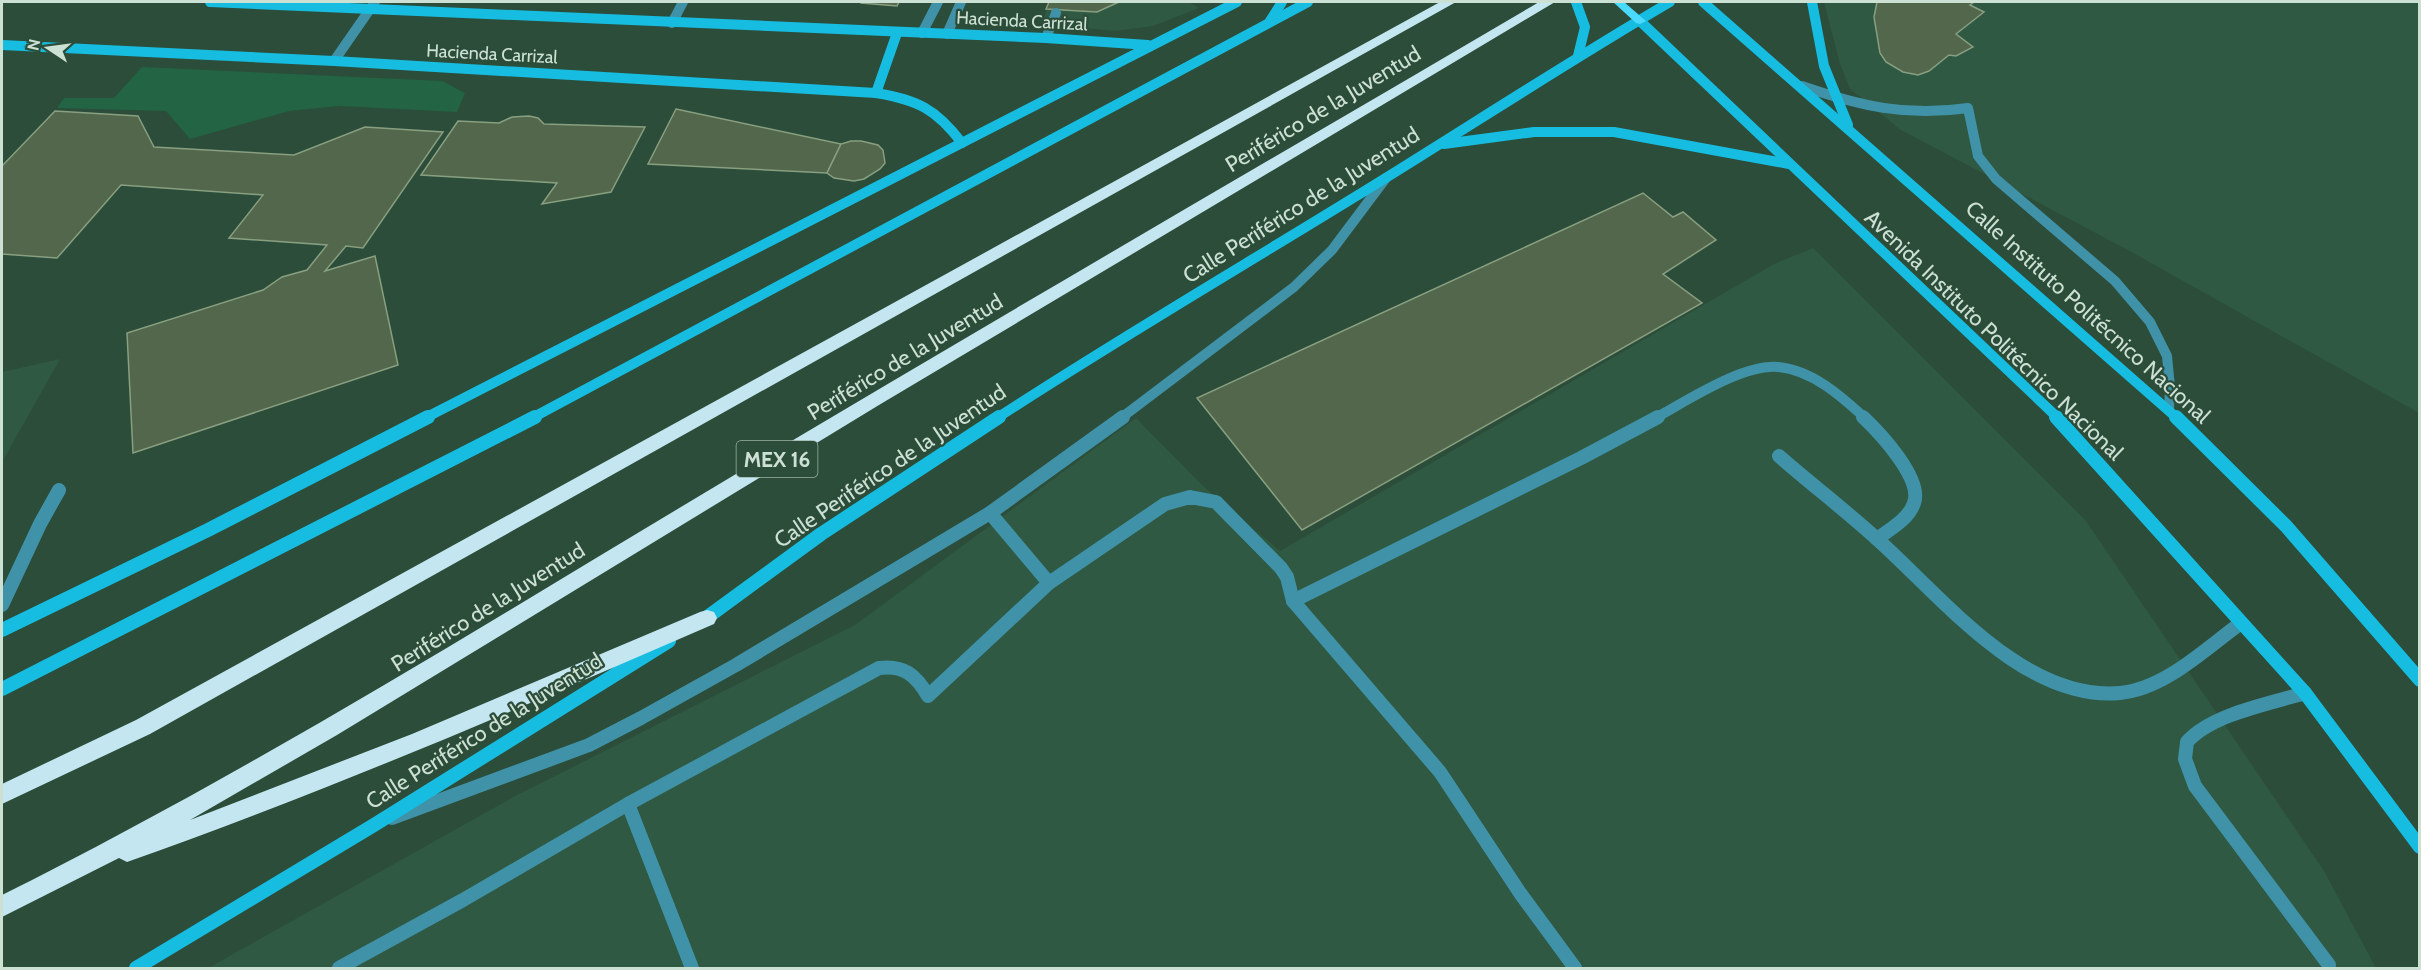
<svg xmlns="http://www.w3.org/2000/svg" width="2421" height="970" viewBox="0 0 2421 970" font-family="Cabin,sans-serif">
<rect width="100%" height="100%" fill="#2b4d39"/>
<g fill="#2f5942">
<polygon points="1049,2 1189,2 1199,8 1153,26 1115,31 1042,24"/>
<polygon points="1824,2 2419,2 2419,413 2126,249 1901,130 1850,89 1840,64"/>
<polygon points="1813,248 2086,521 2324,871 2376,968 208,968 517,795 855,625 1136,418 1202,485 1280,551 1774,264"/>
<polygon points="60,359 2,462 2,372"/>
</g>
<polygon fill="#226443" points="142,67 442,81 465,93 457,112 340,106 289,111 190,139 166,111 57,108 64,98 114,98"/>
<g fill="#52674b" stroke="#889f80" stroke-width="1.5">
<polygon points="1049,2 1119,2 1097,12 1046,9"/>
<polygon points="1877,2 1974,2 1970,5 1984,12 1956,34 1973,47 1956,56 1949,55 1929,71 1918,75 1903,72 1886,62 1880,53 1874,17"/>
<polygon points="861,3 861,2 899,2 897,6"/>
<polygon points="676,109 841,144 827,173 648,164"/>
<polygon points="55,111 138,116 154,147 294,155 365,127 443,132 363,248 346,246 325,271 375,256 398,365 133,453 127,333 263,290 282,277 307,270 327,245 229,238 263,195 121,185 57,258 2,254 2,166"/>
<polygon points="529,116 538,118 544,124 645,127 611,192 542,204 557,183 421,175 458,121 499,123 512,117"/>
<polygon points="851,141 861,141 878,145 883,150 885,163 880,169 864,179 854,181 834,178 827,173 841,144"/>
<polygon points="1643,193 1673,217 1683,212 1716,240 1663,274 1702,303 1302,530 1197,398"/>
</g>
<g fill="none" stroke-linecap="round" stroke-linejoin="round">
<g stroke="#4092a8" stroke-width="10">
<polyline points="672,23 683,2"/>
<polyline points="922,33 938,2"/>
<polyline points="947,34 961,2"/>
<polyline points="1046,38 1056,13"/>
<path d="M1802,86c58,20 104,31 166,22l10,48 18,23 119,102 35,41 17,34 3,31 -1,23"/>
<polyline points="1121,418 1294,287 1332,250 1386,178"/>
<path d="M1655,418c32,-17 87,-54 123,-51 34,3 63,29 87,51"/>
</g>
<g stroke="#4092a8" stroke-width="14">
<path d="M1863,417c17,16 60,62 51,86 -5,16 -24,26 -37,36"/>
<path d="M1779,456c32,28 66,54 98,83 64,57 147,163 243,154 45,-4 86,-45 121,-70"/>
<polyline points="1049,583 1165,504 1190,497 1216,502 1281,568 1287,577 1293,601 1440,772 1520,893 1575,968"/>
<polyline points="1293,601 1581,458 1658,417"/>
<polyline points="2,605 40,524 59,490"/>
<path d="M2305,693c-36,11 -93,21 -118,49l-2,17 10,27 134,179"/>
<polyline points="628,804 692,968"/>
<polyline points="392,818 589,745 641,718 736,665 990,513 1123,417"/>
<path d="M339,968l124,-68 165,-96 251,-136c25,-3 37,7 49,28l121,-113 -59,-70"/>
</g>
<polyline stroke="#4092a8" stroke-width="10" points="334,61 375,2"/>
<g stroke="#17bde0" stroke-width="10">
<polyline points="210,2 1046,38 1148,45"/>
<polyline points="1576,2 1585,27 1578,56"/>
<polyline points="1703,2 2177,418"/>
<polyline points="1812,2 1824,66 1848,125"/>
<polyline points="1270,21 1282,2"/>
<polyline points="1640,21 2058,418"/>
<path d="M2,45l332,16 542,32c42,7 60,16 86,50"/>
<polyline points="876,93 897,33"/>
<polyline points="1444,144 1534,132 1614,132 1789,164"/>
<polyline points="425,418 1237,2"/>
<polyline points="532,418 1308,2"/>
<path d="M997,418c127,-83 258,-159 387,-239 95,-59 189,-120 286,-177"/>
</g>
<g stroke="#17bde0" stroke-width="14">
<polyline points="2056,417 2305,693 2420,847"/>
<polyline points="2176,417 2286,526 2420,680"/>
<polyline points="702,621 821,534 999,417"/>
<polyline points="2,630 208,530 428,417"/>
<polyline points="2,689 535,417"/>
<polyline points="136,968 374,825 669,641"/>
</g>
<polygon fill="#49dafe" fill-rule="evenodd" points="1613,2 1624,2 1646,21 1640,24 1636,23"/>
<g fill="#c4e6f0" fill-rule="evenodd">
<polygon points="1440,2 1456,2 150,734 2,804 2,784 136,720"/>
<path d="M1539,2h16l-676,403 -542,330 -147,85 222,-86 288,-122 7,-2 7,2 3,6 -3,6c-194,84 -388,168 -587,238l-8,-4 -117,59v-22c251,-125 488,-274 729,-418 268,-160 539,-317 808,-475z"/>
</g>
</g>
<g text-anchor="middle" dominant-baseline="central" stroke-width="4.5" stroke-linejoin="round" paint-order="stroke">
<g font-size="18" fill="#cde0d4" stroke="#2b4d39">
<text transform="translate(1022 21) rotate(3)">Hacienda Carrizal</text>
<text transform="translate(492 54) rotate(3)">Hacienda Carrizal</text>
</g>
<rect fill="#2b4d39" stroke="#9cb4a6" stroke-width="1.5" x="736.5" y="441" width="81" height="36" rx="4.5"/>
<g font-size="21" font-weight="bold" fill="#cde0d4">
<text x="777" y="459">MEX 16</text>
</g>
<g font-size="22" fill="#cde0d4" stroke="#2b4d39">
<text transform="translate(1323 109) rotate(-31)">Periférico de la Juventud</text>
<text transform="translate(1301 205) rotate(-32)">Calle Periférico de la Juventud</text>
<text transform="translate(2088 312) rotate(42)">Calle Instituto Politécnico Nacional</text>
<text transform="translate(1994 335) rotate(44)">Avenida Instituto Politécnico Nacional</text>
<text transform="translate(905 357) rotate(-31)">Periférico de la Juventud</text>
<text transform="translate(890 466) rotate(-34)">Calle Periférico de la Juventud</text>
<text transform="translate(488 607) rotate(-32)">Periférico de la Juventud</text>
<text transform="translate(484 731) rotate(-32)">Calle Periférico de la Juventud</text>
</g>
</g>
<rect width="2421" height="970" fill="none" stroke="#cde0d4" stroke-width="6"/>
<g transform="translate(48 48) rotate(283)" stroke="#2b4d39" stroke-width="4.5" paint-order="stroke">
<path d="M0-4.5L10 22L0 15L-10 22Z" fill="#cde0d4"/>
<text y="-9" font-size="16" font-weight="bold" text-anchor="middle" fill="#cde0d4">N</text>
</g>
</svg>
